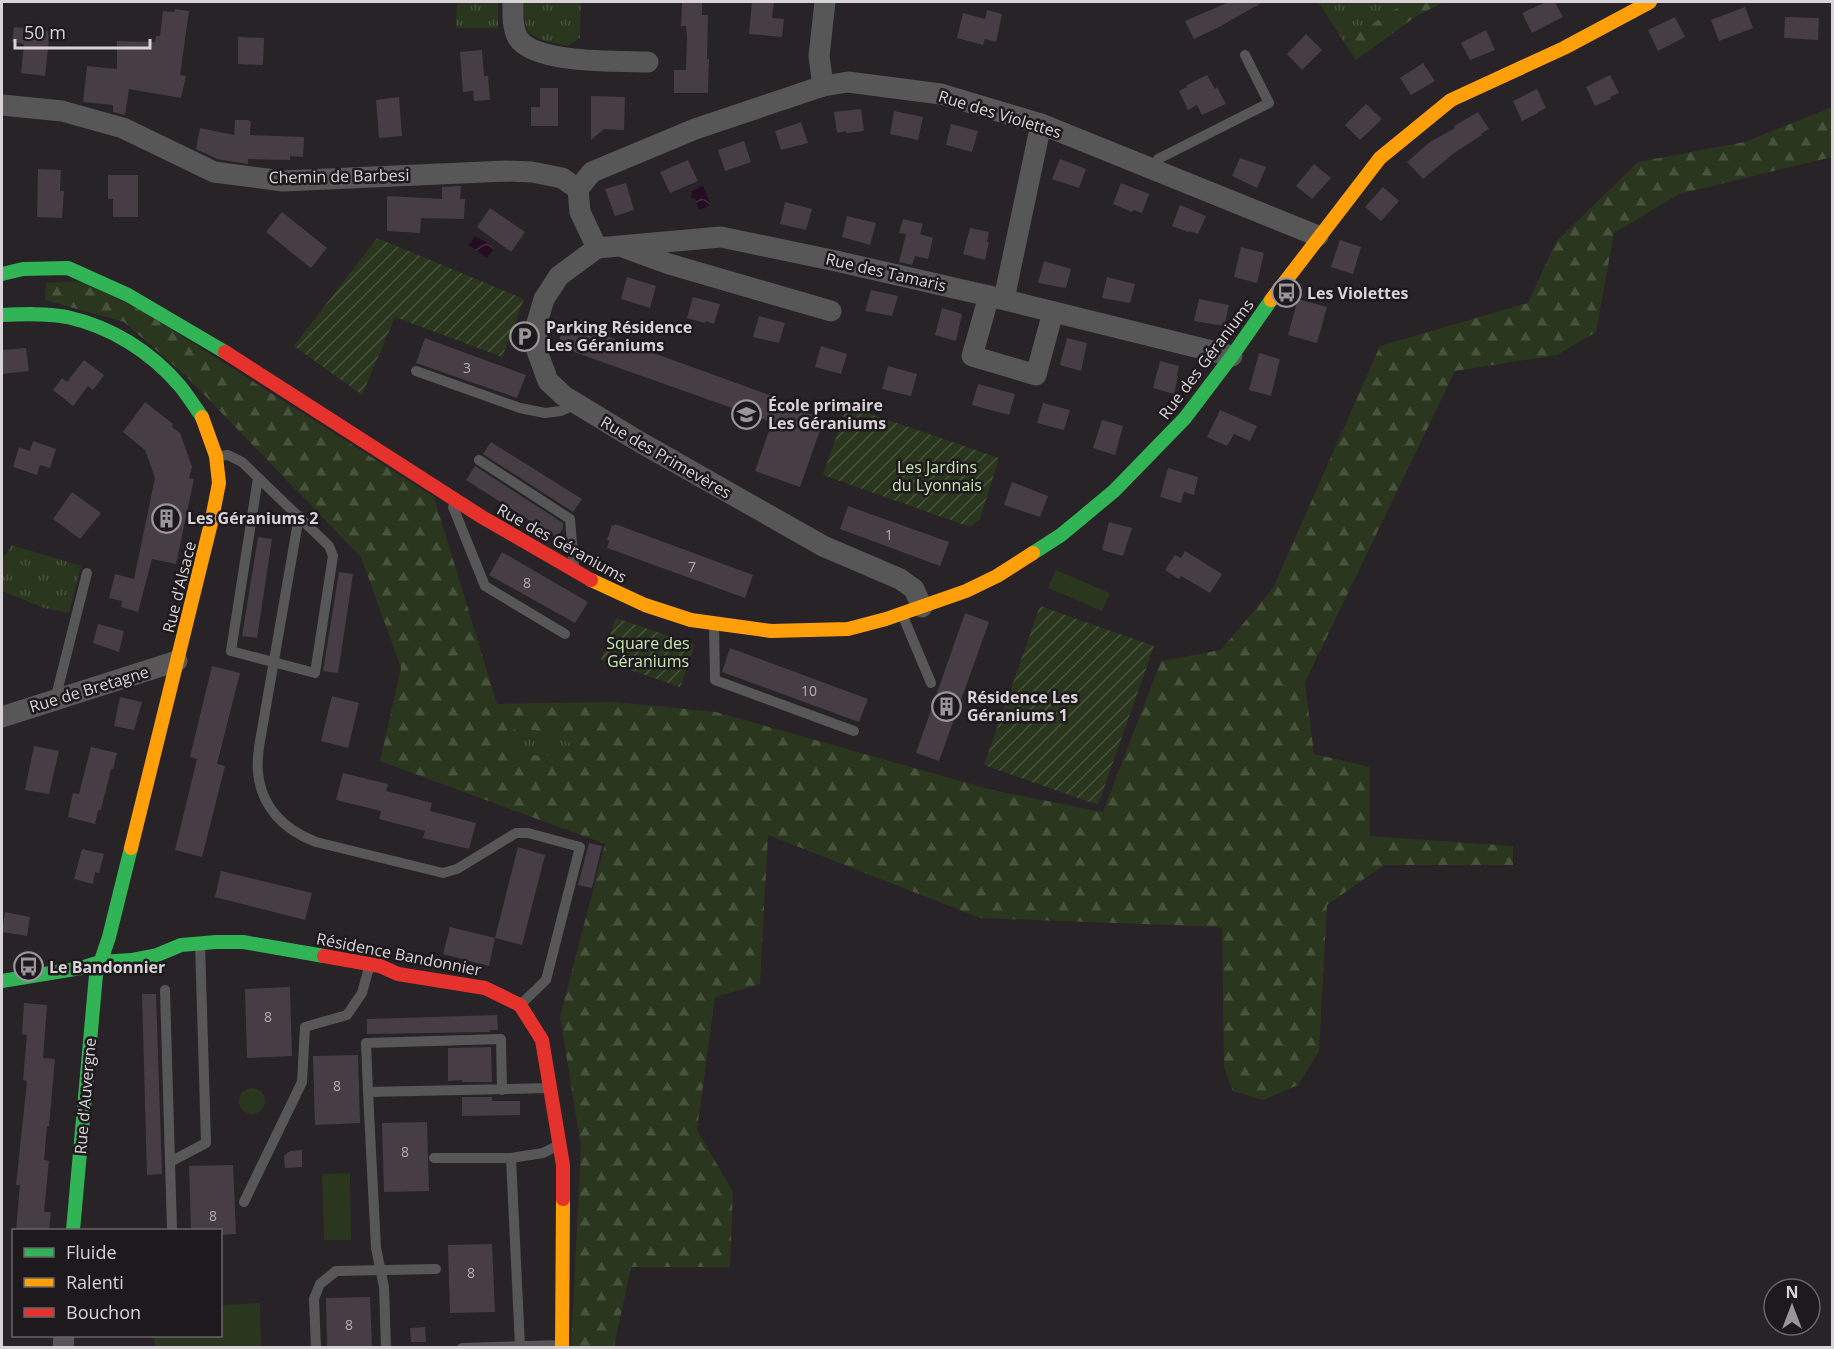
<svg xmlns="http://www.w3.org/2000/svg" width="1834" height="1349" viewBox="0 0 1834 1349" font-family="'Open Sans',sans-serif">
<defs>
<pattern id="grass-tufts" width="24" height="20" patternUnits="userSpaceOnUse" patternTransform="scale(1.5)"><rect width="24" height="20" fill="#2a371e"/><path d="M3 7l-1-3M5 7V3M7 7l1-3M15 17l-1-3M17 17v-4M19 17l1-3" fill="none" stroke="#48533e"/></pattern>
<pattern id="forest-firs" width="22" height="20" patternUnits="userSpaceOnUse" patternTransform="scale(1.5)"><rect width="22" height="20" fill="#2a371e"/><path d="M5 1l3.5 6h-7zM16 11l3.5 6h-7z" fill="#48533e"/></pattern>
<pattern id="garden-furrows" width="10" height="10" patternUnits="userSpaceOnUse" patternTransform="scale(1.5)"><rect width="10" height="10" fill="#2a371e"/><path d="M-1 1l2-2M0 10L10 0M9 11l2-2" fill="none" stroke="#48533e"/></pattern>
<pattern id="water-waves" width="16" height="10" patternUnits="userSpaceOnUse" patternTransform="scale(1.5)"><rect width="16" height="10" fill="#240c21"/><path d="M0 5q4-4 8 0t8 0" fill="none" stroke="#432e40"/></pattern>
</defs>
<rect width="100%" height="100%" fill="#272326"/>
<g fill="url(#grass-tufts)">
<polygon points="457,2 498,2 498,28 456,28"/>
<path d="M524,2h57l-1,36 -12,8c-34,-8 -45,-6 -44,-44z"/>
<polygon points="1318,2 1406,2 1344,42"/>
<polygon points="12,545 81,566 69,613 44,608 2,591 2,559"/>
<path d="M512,729l22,1 39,13 -4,11c-20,3 -41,2 -60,-4l-4,-11z"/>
</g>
<g fill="url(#forest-firs)" fill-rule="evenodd">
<polygon points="1406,2 1444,2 1418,15 1356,60 1344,42"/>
<path d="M1832,107v51h-4l-149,36 -65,39 -18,99 -39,23 -102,16 -150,311 9,72 56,13v69l143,10v19h-129l-57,40 -8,146 -21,34 -35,15 -30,-9 -9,-24 -2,-140 -242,-9 -212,-83 -8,149 -45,13 -18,133 36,62 -3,75h-99l-17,80h-43l10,-200 -21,-130 45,-173 -225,-83 21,-93 -40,-111 -175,-181 -62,-54 -79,-22 1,-17 35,-2 63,31 290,185 63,207 118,-2 101,10 276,78 111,22 58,-151 60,-11 52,-62 107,-242 148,-43 28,-61 82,-80 107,-20zM513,729l21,1 39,14 -5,10c-20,3 -40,2 -59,-4l-4,-11z"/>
</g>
<g fill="#2a371e">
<polygon points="1056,570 1110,593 1102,611 1048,588"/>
<circle cx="252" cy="1101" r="13"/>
<polygon points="350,1173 351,1240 324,1240 322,1174"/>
<polygon points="260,1303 261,1347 155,1347 154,1336 220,1336 221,1305"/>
</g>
<g fill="url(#garden-furrows)">
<polygon points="377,238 524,299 502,357 395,317 362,395 294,346"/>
<polygon points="847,406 999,458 980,519 970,527 823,475"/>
<polygon points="1040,606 1154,646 1098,805 984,765"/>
<polygon points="616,618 695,645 680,687 601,660"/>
</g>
<g fill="url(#water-waves)">
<polygon points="703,186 711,205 699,210 695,199 691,198 692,191"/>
<polygon points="475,236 492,246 493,250 487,258 469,245"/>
</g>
<g fill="#463e44">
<polygon points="752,2 774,2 772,18 784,19 782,37 749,34"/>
<polygon points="1229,2 1263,2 1219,27 1194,39 1185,21"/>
<polygon points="1546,2 1555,2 1563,17 1532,33 1522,13"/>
<polygon points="682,3 702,3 702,15 708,15 707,59 709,59 708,93 674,93 674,70 686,70 687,36 686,26 681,26"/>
<polygon points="1745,7 1753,28 1719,41 1711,20"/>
<polygon points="175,9 189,11 180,75 186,76 181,98 129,89 125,115 113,112 113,105 83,102 87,66 117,69 117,41 155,42 156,36 160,36 163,11 174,12"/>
<polygon points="987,10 1002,14 996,42 985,39 983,45 957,38 963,13 985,19"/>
<polygon points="1675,17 1685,37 1658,51 1648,30"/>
<polygon points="1785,17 1819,18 1818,40 1784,38"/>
<polygon points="14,27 50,31 45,76 21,73 24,44 12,42"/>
<polygon points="1486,30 1495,50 1470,60 1461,43"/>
<polygon points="1306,34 1322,50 1302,70 1287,54"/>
<polygon points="238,37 264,38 263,65 238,64"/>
<polygon points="482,50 484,76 488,76 490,100 474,101 473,91 463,92 460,52"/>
<polygon points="1423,63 1435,81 1411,95 1400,78"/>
<polygon points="1207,75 1215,89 1217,87 1226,104 1202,115 1197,105 1188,110 1179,91 1187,87 1187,85"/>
<polygon points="1610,75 1619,93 1610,97 1611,99 1595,106 1586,87"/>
<polygon points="540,88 558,88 558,126 531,126 531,107 540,107"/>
<polygon points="1537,89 1546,108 1538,112 1538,113 1522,121 1513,101"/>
<polygon points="591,96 625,97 624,130 604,129 591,140"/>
<polygon points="399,97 402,136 379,138 376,100"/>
<polygon points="1366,104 1382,119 1360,140 1345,125"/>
<polygon points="861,109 864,131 846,133 846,131 837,133 834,112"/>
<polygon points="894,111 923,117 918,140 890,134"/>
<polygon points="1478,112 1489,129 1481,134 1482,135 1454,153 1423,179 1407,162 1430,142 1455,128 1454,126"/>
<polygon points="235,120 249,120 249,121 251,121 250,135 304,137 303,157 290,156 290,160 248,159 248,164 217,159 196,149 200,128 234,135"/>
<polygon points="801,122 808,143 781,150 775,131"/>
<polygon points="951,124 978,131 972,152 946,145"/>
<polygon points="744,141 751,162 725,171 718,150"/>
<polygon points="1240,158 1266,167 1257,188 1232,176"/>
<polygon points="1060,159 1086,169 1079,188 1052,179"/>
<polygon points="688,160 698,181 670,193 660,172"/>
<polygon points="1314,164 1331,178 1312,199 1296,186"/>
<polygon points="38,169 61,170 60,191 64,191 62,218 37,217"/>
<polygon points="108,175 138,175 138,217 113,217 113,199 108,199"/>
<polygon points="626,183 634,210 615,216 605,189"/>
<polygon points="1121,183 1149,194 1142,213 1133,210 1132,212 1113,204"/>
<polygon points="461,186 460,199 465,199 464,219 421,218 420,233 387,231 387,196 442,199 442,187"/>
<polygon points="1383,187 1399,201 1381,221 1365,207"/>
<polygon points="785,202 812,209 806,230 780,224"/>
<polygon points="1180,205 1206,216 1198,234 1189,231 1188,232 1172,226"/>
<polygon points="490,208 525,232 511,252 477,227"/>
<polygon points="282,212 327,248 311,268 266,232"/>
<polygon points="847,216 876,223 870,245 842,237"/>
<polygon points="903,219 923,224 920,234 933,238 928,259 915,256 912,265 899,262 906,234 899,233"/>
<polygon points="970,228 989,232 987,242 989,242 985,260 963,254"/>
<polygon points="1340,240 1361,247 1353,274 1331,267"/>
<polygon points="1241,247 1264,253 1257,283 1234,277"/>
<polygon points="1044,261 1071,269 1066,288 1038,283"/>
<polygon points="627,277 656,286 650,308 621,299"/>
<polygon points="1107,277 1135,284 1130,303 1102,298"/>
<polygon points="871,290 898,296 892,316 865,311"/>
<polygon points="693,297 720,304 714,324 706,321 705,323 687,318"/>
<polygon points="1199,299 1229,305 1224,326 1194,321"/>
<polygon points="1298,299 1327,307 1317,343 1288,335"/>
<polygon points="942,308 962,314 956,341 935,335"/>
<polygon points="759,316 785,323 779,343 753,337"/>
<polygon points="581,320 611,331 609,337 775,397 774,401 824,419 800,487 755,471 772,422 557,346 565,322 578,327"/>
<polygon points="425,338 526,375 517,398 416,363"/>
<polygon points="1067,338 1087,343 1081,371 1060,365"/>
<polygon points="821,346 847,354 841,374 815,367"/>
<polygon points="26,348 29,371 2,374 2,350"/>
<polygon points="1259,353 1280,359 1271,396 1249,390"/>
<polygon points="84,360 104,375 93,390 88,386 73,406 53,390 62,378 67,382"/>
<polygon points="1160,361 1179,366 1177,375 1178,376 1174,394 1153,388"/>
<polygon points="888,366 917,374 911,396 882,389"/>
<polygon points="978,384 1015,394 1009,415 972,405"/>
<polygon points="145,402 173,424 172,427 180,433 192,467 189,478 194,479 176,564 152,559 138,612 121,607 122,601 109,598 115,574 134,579 155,478 145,450 123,432"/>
<polygon points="1043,403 1070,410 1064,430 1037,423"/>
<polygon points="1220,410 1257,426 1250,441 1234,434 1227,446 1207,437"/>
<polygon points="1102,420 1123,426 1115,455 1093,448"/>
<polygon points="33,441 56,449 50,468 40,465 37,475 13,467 19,447 30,451"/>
<polygon points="491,442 582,499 573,512 483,454"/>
<polygon points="475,466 563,523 563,528 557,538 466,480"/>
<polygon points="1168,468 1198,477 1194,495 1184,492 1181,503 1160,497"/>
<polygon points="1012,482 1048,496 1040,517 1004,505"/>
<polygon points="72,492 101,513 80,539 53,519"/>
<polygon points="848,506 949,542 940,566 840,529"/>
<polygon points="1109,522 1132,528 1123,556 1102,550"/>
<polygon points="615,524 753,575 745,598 607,548 609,541 607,540 612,525 614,526"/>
<polygon points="258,537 272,539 257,638 242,636"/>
<polygon points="1185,551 1222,574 1210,593 1181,576 1179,579 1165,570 1175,555 1181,558"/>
<polygon points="502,552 588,602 575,623 489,575"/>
<polygon points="339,572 353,574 338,673 323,671"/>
<polygon points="965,613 989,622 939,761 916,753"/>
<polygon points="98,624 124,631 119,652 93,643"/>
<polygon points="730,648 868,699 859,722 722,672"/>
<polygon points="212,666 240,673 217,764 225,766 202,857 175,850 197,759 190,757"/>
<polygon points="332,696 359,703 348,748 321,741"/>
<polygon points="120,697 142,702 134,730 114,726"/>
<polygon points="34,746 59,751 49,794 25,790"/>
<polygon points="91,747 117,753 113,769 111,769 101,810 98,810 95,824 68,817 73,793 79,794"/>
<polygon points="343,773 388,784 386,791 432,803 430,811 476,823 469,849 423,838 425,831 379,819 381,811 336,800"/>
<polygon points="589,843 602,846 592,888 578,885"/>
<polygon points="518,847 545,855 522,945 495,938"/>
<polygon points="82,849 104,854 99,873 95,872 93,884 74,879"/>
<polygon points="221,871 312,893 305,920 215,897"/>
<polygon points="5,912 30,917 27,936 2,932"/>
<polygon points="450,927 495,938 489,966 443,954"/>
<polygon points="290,987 292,1056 247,1058 245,989"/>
<polygon points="142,994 156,994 162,1174 147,1175"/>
<polygon points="24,1003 47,1005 43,1058 55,1059 49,1126 47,1126 44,1160 49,1161 44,1212 51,1212 49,1230 16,1230 20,1185 16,1185 27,1081 23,1080 27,1035 22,1034"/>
<polygon points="497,1015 498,1030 490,1030 490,1032 367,1034 367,1019"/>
<polygon points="491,1047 492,1082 462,1082 462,1080 448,1081 448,1048"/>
<polygon points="358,1055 360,1123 315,1125 313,1056"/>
<polygon points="462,1097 492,1097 492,1101 520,1101 520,1115 462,1116"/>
<polygon points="427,1122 429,1191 384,1192 382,1123"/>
<polygon points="302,1150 302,1167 285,1168 284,1156 290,1151"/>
<polygon points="233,1165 236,1234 220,1235 220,1230 191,1230 189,1166"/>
<polygon points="492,1244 495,1312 450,1313 448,1245"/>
<polygon points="370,1297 372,1347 327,1347 326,1298"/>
<polygon points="425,1327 426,1342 411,1342 410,1328"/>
</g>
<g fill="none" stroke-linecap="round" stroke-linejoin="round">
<g stroke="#575757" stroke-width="10">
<polyline points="1154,169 1158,159 1269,103 1245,55"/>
<polyline points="416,371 520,408 545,413 561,411 576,404"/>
<polyline points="219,456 228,455 242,462 329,546 333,556 315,673 231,651 258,478"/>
<polyline points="479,460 570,519 574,567"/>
<polyline points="453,507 485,586 565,634"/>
<path d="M299,516l-40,231c-1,8 -2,17 -1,25 3,35 26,58 58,70l127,31 14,-4 59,-36h12l52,14 -34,133 -26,25"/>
<polyline points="902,614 931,683"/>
<polyline points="714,624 715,680 854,731"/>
<polyline points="55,700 87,573"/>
<polyline points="165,990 170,1162"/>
<polyline points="502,1090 501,1039 366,1043 368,1092 550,1088"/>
<polyline points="368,1092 376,1248 384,1287 386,1348"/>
<polyline points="434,1158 511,1158 543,1153 559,1145"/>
<polyline points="511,1158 520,1346"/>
<polyline points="244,1202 302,1082 305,1027 347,1015 362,993 370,964"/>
<polyline points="172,1230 170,1162 206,1143 200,943"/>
<polyline points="316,1348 314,1299 320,1284 336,1271 436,1269"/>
<polyline points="462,1348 561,1345"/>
</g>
<g stroke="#575757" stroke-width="21">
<path d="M513,2c0,12 -1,25 5,36 16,26 102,23 130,24"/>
<polyline points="823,86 819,56 825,2"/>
<polyline points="2,105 62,111 123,128 214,172 283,181 506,171 532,172 562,178 578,189"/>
<polyline points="578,189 592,172 695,129 823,86 848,82 941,94 1041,124 1318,236"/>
<polyline points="578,189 580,212 597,248 721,237 836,261 989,296 1232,356"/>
<polyline points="597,248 559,276 544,299 537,323 537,351 548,381 564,396 638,441 823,546 900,579 914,589 922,607"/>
<polyline points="625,248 669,264 831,311"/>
<polyline points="989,296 972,356 1036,375 1053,312"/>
<polyline points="1004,299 1041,124"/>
<polyline points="2,717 177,661"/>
<polyline points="63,1348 64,1336"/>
</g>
<g stroke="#30b455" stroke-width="14">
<polyline points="2,274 23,269 68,268 128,295 225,352"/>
<path d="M2,315c21,-1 44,-2 65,2 45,10 84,35 113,69 8,10 15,21 22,31"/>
<polyline points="1033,553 1061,535 1114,491 1185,418 1232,356 1271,300"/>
<polyline points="2,981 81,968 100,962 131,960 157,955 181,945 216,942 243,942 324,956"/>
<polyline points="73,1230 96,975 109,937 131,848"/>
</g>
<g stroke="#ff9f0a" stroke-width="14">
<polyline points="1271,300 1380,158 1451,100 1564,48 1650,2"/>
<polyline points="591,580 645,605 691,620 771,631 848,629 886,619 966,591 997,576 1033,553"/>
<polyline points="131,848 212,519 219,483 216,456 202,417"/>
<polyline points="562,1348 563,1199"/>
</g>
<g stroke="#e5322d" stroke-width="14">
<polyline points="225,352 482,517 591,580"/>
<polyline points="324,956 380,966 398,974 485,988 520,1005 542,1040 563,1165 563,1199"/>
</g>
</g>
<defs>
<symbol id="bus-ring" viewBox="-11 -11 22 22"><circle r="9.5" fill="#1e191d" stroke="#999598" stroke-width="1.5"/><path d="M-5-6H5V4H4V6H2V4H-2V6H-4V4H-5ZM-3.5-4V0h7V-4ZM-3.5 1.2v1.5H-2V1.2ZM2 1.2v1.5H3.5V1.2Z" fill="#999598"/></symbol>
<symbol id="parking-ring" viewBox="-11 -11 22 22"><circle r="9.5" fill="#1e191d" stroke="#999598" stroke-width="1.5"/><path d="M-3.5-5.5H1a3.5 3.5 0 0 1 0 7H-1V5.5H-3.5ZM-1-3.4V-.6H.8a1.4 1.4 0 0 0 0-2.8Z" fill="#999598"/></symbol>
<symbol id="school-ring" viewBox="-11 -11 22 22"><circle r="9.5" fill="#1e191d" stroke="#999598" stroke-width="1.5"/><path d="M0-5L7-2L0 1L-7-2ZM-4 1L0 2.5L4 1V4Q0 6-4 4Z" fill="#999598"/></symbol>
<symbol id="building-ring" viewBox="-11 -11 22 22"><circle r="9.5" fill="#1e191d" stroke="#999598" stroke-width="1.5"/><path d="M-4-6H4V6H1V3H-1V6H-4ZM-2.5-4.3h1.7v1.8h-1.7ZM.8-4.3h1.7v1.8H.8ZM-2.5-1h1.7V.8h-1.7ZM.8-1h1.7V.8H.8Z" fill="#999598"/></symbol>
</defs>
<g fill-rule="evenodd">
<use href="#bus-ring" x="1270" y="276" width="33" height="33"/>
<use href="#parking-ring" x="508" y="320" width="33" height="33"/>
<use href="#school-ring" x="730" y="398" width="33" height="33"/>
<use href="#building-ring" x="150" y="502" width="33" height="33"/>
<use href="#building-ring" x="930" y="690" width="33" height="33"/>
<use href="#bus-ring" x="12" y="950" width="33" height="33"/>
</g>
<g text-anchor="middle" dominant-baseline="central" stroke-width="5" stroke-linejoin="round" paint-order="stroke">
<g font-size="14" fill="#b3aeb2">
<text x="467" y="367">3</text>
<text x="889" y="534">1</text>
<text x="692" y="566">7</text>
<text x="527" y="582">8</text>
<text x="809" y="690">10</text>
<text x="268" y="1016">8</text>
<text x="337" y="1085">8</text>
<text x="405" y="1151">8</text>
<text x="213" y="1215">8</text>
<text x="471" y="1272">8</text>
<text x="349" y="1324">8</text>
</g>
<g font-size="16" fill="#d7d3d6" stroke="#1e191d">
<text transform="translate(1000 114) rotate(17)">Rue des Violettes</text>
<text transform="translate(339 176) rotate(-1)">Chemin de Barbesi</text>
<text transform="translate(886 272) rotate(13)">Rue des Tamaris</text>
<text transform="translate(1206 359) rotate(-53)">Rue des Géraniums</text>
<text transform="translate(666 457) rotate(30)">Rue des Primevères</text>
<text transform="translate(562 543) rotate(29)">Rue des Géraniums</text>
<text transform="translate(179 587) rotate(-76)">Rue d'Alsace</text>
<text transform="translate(89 689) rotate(-17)">Rue de Bretagne</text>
<text transform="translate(399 954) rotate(11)">Résidence Bandonnier</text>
<text transform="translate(85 1096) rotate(-85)">Rue d'Auvergne</text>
</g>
<g font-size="16" font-weight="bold" fill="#d7d3d6" stroke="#1e191d" text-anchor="start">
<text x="1307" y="293">Les Violettes</text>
<text x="546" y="327">Parking Résidence<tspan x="546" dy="18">Les Géraniums</tspan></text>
<text x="768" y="405">École primaire<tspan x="768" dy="18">Les Géraniums</tspan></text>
<text x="187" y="518">Les Géraniums 2</text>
<text x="967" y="697">Résidence Les<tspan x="967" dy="18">Géraniums 1</tspan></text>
<text x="49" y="967">Le Bandonnier</text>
</g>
<g font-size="16" fill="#c6e9ad" stroke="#1e191d">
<text x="937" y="467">Les Jardins<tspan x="937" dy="18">du Lyonnais</tspan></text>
<text x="648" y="643">Square des<tspan x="648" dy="18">Géraniums</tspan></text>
</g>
</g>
<rect width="1834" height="1349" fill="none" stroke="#d7d3d6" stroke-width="6"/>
<rect x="12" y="1229" width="210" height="108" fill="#1e191d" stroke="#686367" stroke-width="1.5"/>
<rect x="24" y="1248" width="30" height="9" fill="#30b455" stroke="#686367" stroke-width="1.5"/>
<text x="66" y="1259" font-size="18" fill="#d7d3d6">Fluide</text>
<rect x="24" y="1278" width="30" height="9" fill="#ff9f0a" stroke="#686367" stroke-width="1.5"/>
<text x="66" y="1289" font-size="18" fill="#d7d3d6">Ralenti</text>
<rect x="24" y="1308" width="30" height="9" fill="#e5322d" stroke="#686367" stroke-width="1.5"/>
<text x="66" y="1319" font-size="18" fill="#d7d3d6">Bouchon</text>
<g transform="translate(1792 1307)"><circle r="28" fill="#1e191d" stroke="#686367" stroke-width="1.5"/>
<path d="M0-4.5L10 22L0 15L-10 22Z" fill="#999598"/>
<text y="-9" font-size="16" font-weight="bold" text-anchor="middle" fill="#d7d3d6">N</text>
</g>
<path d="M15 39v9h135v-9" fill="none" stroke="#d7d3d6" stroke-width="3"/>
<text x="24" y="39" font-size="18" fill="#d7d3d6" stroke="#1e191d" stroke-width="4.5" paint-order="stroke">50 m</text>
</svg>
